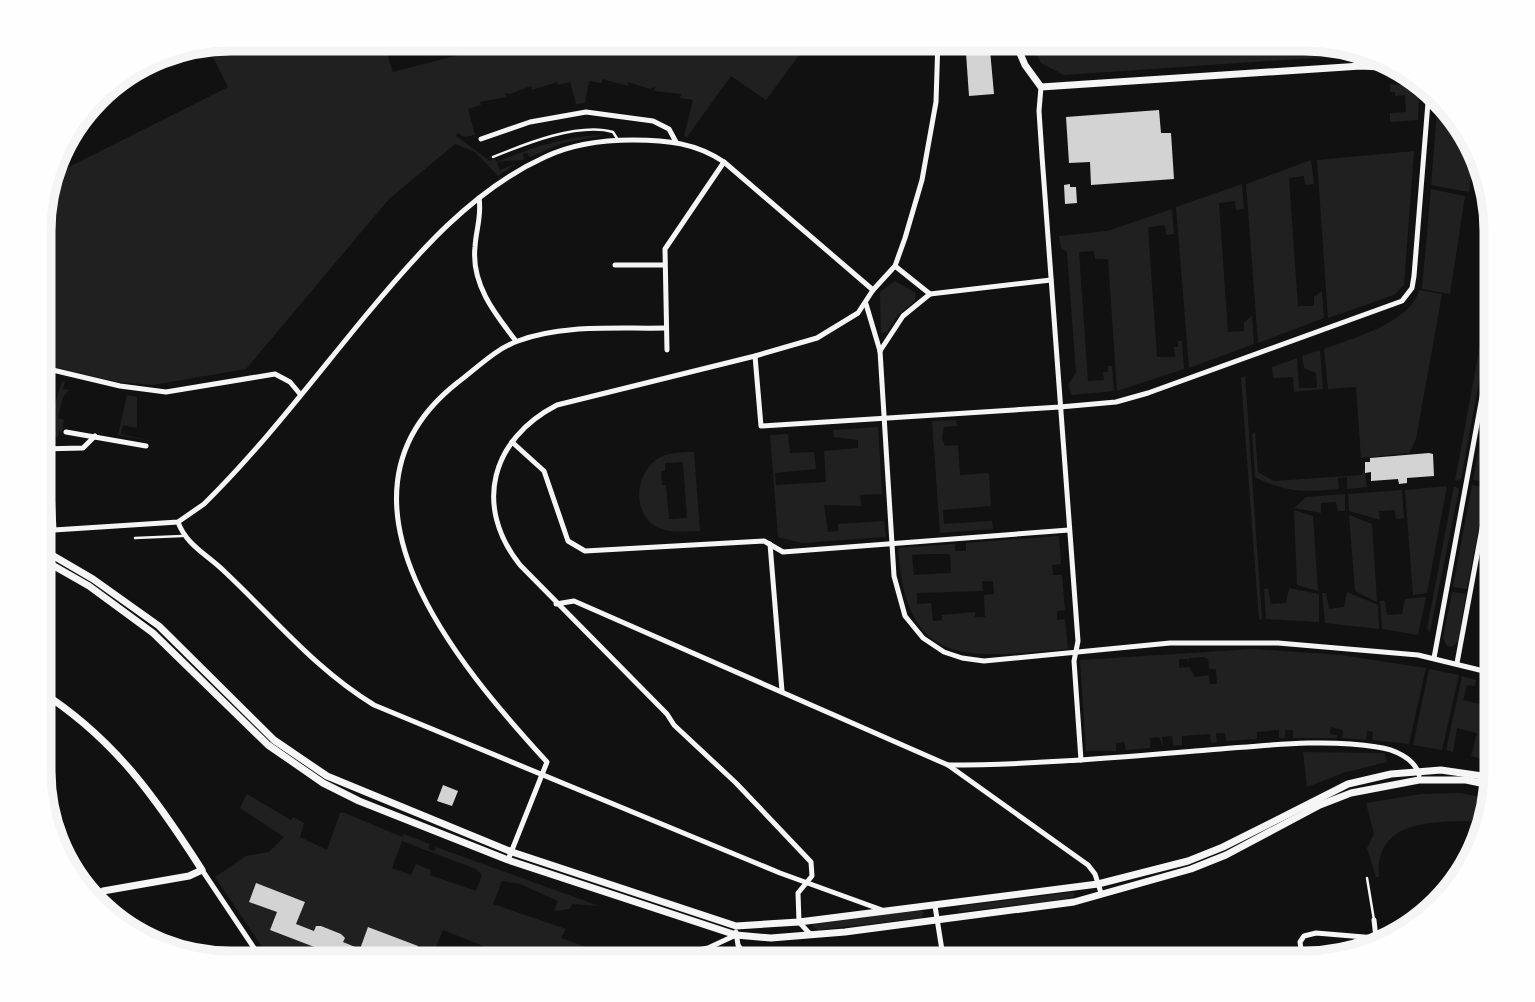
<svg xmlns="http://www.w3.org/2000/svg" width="1535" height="1002" viewBox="0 0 1535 1002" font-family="'PT Sans',sans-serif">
<rect width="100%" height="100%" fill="#111"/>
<g fill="#202020" fill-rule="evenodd">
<path d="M231,39h151l11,33 127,-33h256l24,15 -34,46 -35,-24 -44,61 -3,-1 9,-36 -13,-2 1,-4 -27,-3 1,-4 -5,2 -22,-7v4l-26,-7v4l-13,-2 -4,22 -9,1 -6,-22 -12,3 -1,-3 -25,8 -1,-4 -21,8 -5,-1 1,4 -26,5 1,3 -13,4 7,26 -11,2 -6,-4 -2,3 34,25 5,-2 2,3c33,-14 73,-27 108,-27l-42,8 -33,14 -3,-4 -4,1 1,5 4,-1c-10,5 -19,0 -31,5l3,7 16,-6 -18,12 -23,-24 -20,-8 -66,55 -143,170 -93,16 -35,-3 -78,-18v-158l9,-29 179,-90 -22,-44z"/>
<polygon points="1028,39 1305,39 1358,55 1064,75 1041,63"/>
<polygon points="1390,84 1419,87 1418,120 1390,122 1390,113 1406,112 1405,95 1395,96 1395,92 1390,92"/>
<polygon points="1438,100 1471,135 1475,147 1469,192 1431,185"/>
<polygon points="1414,151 1404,285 1394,295 1328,318 1317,160"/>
<polygon points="1311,160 1314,184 1305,185 1304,176 1289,178 1298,306 1314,306 1314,297 1322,291 1324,318 1258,343 1246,184"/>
<polygon points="1242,184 1244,209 1236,210 1235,201 1219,203 1228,332 1244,331 1244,322 1252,316 1254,344 1189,368 1176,207"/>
<polygon points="1431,189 1465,196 1450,294 1422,289"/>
<polygon points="1172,209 1174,234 1166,235 1165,225 1148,227 1157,357 1175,357 1174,347 1178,347 1178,341 1182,341 1184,369 1117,391 1108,259 1095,259 1094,251 1079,252 1088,381 1104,380 1103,372 1108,372 1108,366 1112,366 1114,391 1072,395 1068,385 1076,373 1067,252 1061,248 1059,236 1107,231"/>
<polygon points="1496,258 1496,289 1461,479 1455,481"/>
<polygon points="895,281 916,293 915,301 898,315 887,332 881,333 880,292"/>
<path d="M1419,290l23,4 -26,145 -7,14 -48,5 -5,-71 -28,2 -4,-40c27,-10 88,-27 95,-59z"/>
<polygon points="1320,350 1323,389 1294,392 1293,377 1273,378 1272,367 1297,358 1299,388 1317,388 1316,373 1304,368 1302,356"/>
<polygon points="1496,354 1496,433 1487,482 1473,480"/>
<polygon points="1245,376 1262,619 1259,620 1241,378"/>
<polygon points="62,381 65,382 63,389 69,390 63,397 58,418 64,420 62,432 59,431 58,437 50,435 47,444 43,443"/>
<polygon points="127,395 137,397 137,428 123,425 121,434 151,441 118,435"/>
<polygon points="956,420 957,426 944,427 942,438 945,446 958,445 960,475 989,473 991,506 943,510 944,524 992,521 993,529 940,533 932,421"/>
<polygon points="878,427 882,494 860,495 861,506 824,505 828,532 838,531 838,524 884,521 886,537 802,543 778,537 770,435 788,434 790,453 814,452 816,469 775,473 776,485 826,482 824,451 858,448 858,440 834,437 833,430"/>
<path d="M1255,432l3,40 16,9 88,-6 2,-8 3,20 -20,2v-12l-9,1 1,11c-34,3 -53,4 -84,-12l-3,-43z"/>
<path d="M694,452l6,79c-12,0 -28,2 -39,-2 -31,-12 -27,-59 0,-72 10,-5 23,-5 33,-5zM683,462l4,56 -18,1 -3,-34h-4l-1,-14h4v-8z"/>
<polygon points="1472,485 1486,488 1467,589 1453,587"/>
<polygon points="1447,486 1427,593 1413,595 1405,490"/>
<polygon points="1454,486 1459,489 1430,632 1427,629"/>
<polygon points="1402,490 1404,518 1396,519 1395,510 1379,511 1380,520 1349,511 1348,494"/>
<polygon points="1345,494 1345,511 1338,511 1336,502 1321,503 1321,513 1294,508 1306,497"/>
<polygon points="1294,510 1313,516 1318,591 1297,585"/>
<polygon points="1349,515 1372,524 1377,602 1355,591"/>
<path d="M1059,536l2,28 -9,1 1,10h9l3,35 -8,1v9l8,-1 3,30c-98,8 -162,23 -170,-101l57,-4v7h11v-8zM927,554h23l1,19 -37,2 -2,-20zM982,581h11l1,13 -10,1 1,22h-10v-5l-33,3v5l-9,1 -2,-18 -14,1v-11l66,-2z"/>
<polygon points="1289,588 1319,594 1319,622 1266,619 1264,589 1268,589 1271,604 1286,603"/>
<polygon points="1347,592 1378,605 1379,629 1325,623 1322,593 1326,593 1329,609 1344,607"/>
<polygon points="1452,592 1466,594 1458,642 1451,647 1447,646 1443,638"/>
<polygon points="1426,597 1418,635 1382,629 1380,601 1385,601 1387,615 1402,614 1405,599"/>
<path d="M1254,649l87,6 85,13 -17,76 -37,-4 1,-8 -6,-1 -1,9 -24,-2 1,-8 -12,-3 -1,7 7,1v3h-44v-8h-8v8h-6v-8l-22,2v7l-31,2 -1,-8h-9l1,9 -6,1 -1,-9 -28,2v9l-9,1 -1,-10 -10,1 1,10 -4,-10 -9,1v10l-24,2 -2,-8 -8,1v8h-30l-6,-91zM1203,657l5,2 1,10h7l1,15h-7l-1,-9 -14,2 -6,-10 -10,1v-9h9l1,4v-5z"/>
<polygon points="1429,669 1459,675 1442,750 1413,745"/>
<polygon points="1462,676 1476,680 1475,686 1467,685 1463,700 1484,705 1487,690 1480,687 1482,682 1496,686 1496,738 1490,737 1485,760 1471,756 1477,733 1457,728 1453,752 1446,750"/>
<polygon points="1303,752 1384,753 1387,762 1343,773 1307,787"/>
<path d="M1460,793l31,6 -8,22c-43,1 -109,-5 -104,56h-3l-9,-29 7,-14 -8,-31 55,-9z"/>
<path d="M247,794l44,26 2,-3 11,6 -4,14 27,13 13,-37h5l57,24 2,-3 26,10 -2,5 6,2 2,-4 163,59 -27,-2 -2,5 -16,2 4,-10 -38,-17 -18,-3 -9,23 73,25 -5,9 39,14 -4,11 -35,-6 -4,6h-9l-3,-5 -8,5h-27l2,-2 -11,-8 -58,-23 -14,33h-18l6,-17 -48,-19 -9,22 -17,-7 -2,-8 -25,-7 -2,4 -18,-7 9,-22 -49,-18 -7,17 28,11 -7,18 86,33h-83l-58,-86 31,-21 23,-4 15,-15 -44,-29zM402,841l74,28 6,6 -6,16 -46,-16 1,-5 -15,-6 -5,11 -19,-7z"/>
<polygon points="1074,892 1074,897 1060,900 958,912 961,906"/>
<polygon points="920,910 924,912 921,918 818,930 812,926 815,923"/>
</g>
<g fill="#d3d3d3">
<polygon points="965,39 989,39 994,94 969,96"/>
<polygon points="1159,110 1161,133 1171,133 1174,179 1091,185 1090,162 1069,163 1066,117"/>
<polygon points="1070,184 1070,187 1076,187 1077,203 1065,204 1064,185"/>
<polygon points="1429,453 1433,454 1434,476 1407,478 1407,483 1399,484 1398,479 1371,481 1371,472 1365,473 1365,462 1370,462 1370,458"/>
<polygon points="443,785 458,791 452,806 437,801"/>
<polygon points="256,883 305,902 296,924 314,931 316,926 321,926 341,934 345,938 343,942 360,949 368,927 418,946 413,962 409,963 382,953 379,963 356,963 270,930 277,912 249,902"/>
</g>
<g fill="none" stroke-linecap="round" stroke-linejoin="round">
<g stroke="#f5f5f5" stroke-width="2.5">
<path d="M493,157c32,-13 86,-35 120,-25l5,8"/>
<polyline points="135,538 182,536"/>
<polyline points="1367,878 1374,920"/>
</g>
<g stroke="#f5f5f5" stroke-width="5">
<polyline points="1041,87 1039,111 1042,156 1078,641 1074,661 1081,760"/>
<polyline points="481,139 530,122 586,112 653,121 669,129 676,142"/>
<path d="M479,198c3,18 -3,31 -4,49 -4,37 20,67 41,94"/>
<polyline points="615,265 664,265"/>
<polyline points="895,266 930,294"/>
<polyline points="930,294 1051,280"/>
<polyline points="866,304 880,351 894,576 905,616 923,638 944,652 962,658 984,661 1170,643 1278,643 1418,655 1496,674"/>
<polyline points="667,350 665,249 724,162"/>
<polyline points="880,351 903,316 930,294"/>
<polyline points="755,356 761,426 1060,407 1116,402 1148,393 1402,301 1412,288 1414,276 1429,90"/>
<polyline points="40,367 120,386 166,392 275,374 290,382 300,394"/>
<polyline points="66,432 146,446"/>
<polyline points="512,442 544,471 568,541 585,551 764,541 783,552 1069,530"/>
<polyline points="40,449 83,448 95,436"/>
<polyline points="40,464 51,472 54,530"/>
<path d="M178,522c8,23 30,33 47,50 50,47 90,97 149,133l406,168 102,37"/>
<path d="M40,535l14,-5 124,-8 26,-18c59,-58 110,-126 163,-190 50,-60 105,-124 178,-157 27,-13 58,-17 88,-17 34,0 63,3 91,22l149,128"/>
<polyline points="770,544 782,691"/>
<polyline points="556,604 574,601 948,765 1088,865 1095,874 1101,893"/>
<polyline points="1434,658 1496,321"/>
<polyline points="1457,663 1496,453"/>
<path d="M948,765c87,0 173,-8 260,-15 55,-4 115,-12 169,-3 16,2 38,11 42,28"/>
<path d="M508,860l39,-98c-87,-95 -234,-265 -90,-379 19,-14 38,-34 61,-42 44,-17 100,-12 147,-13"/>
<polyline points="202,870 264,963"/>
<polyline points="935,906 944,963"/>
<polyline points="1374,920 1376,938"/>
<polyline points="736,932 738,945 750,963"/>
<path d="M810,934l-11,-12 -1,-29 14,-17 -1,-14 -75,-79 -62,-58 -7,-11 -147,-149c-47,-59 -29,-126 37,-160l198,-49 62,-18 41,-25 15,-23 22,-24 10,-28 17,-58 14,-78 2,-63"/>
<polyline points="635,963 708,948 736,935"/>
<polyline points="1303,963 1300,942 1304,936 1316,933 1376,938 1377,945"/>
</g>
<g stroke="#f5f5f5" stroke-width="7">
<polyline points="1014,39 1025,65 1041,87 1361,66 1399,68"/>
<polyline points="40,548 93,579 159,626 274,740 327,776 512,852 736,926 799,922 1098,884 1188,861 1223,847 1348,784 1391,774 1441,770 1496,778"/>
<polyline points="40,558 89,586 153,633 268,745 323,783 359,801 508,860 736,935 771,938 845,932 1074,902 1191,869 1226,855 1320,805 1351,793 1419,780 1466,780 1495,786"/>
<path d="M40,691c74,47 116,107 162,179l-13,6 -86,15 -10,7"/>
</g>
</g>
<path d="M0 0H1535V1002H0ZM231 51H1304A180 180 0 0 1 1484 231V771A180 180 0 0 1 1304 951H231A180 180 0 0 1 51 771V231A180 180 0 0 1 231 51Z" fill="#fefefe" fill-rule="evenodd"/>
<path fill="none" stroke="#f5f5f5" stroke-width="9" d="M231 51H1304A180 180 0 0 1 1484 231V771A180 180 0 0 1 1304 951H231A180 180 0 0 1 51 771V231A180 180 0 0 1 231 51Z"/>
</svg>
